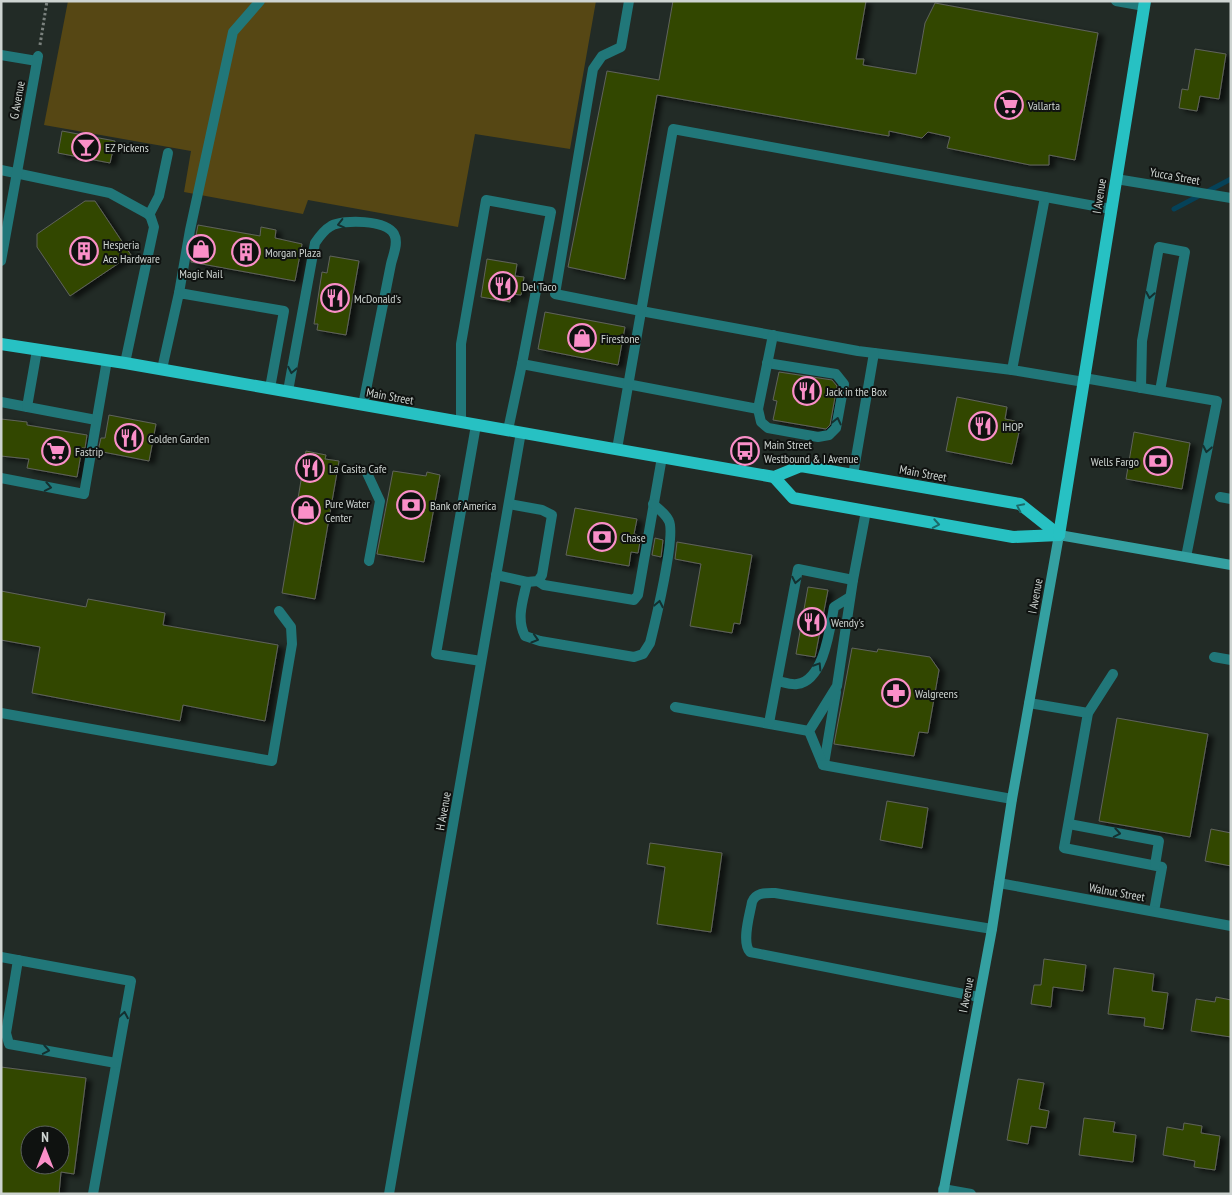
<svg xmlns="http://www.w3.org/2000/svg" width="1232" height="1195" viewBox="0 0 1232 1195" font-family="'PT Sans Narrow',sans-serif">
<defs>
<filter id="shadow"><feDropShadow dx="5.5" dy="3" stdDeviation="2.5" flood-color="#0009"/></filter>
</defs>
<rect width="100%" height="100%" fill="#222b26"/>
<polygon fill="#564714" points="68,1 596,1 570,149 475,134 458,227 308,200 303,214 184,192 191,151 44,125"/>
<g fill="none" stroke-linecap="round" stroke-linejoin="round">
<polyline stroke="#054259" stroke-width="5" points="1174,209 1231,179"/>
</g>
<g fill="#314602" stroke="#60635b" fill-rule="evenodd" filter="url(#shadow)">
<polygon points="673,1 866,1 856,59 864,59 863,65 916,74 925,23 935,3 1098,33 1075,160 1049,155 1049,165 1030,165 947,148 950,137 928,132 922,138 889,131 889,136 657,95 625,279 568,267 607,71 659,80"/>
<polygon points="1195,49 1226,54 1219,99 1200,96 1197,111 1179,108 1182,89 1188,90"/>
<polygon points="62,131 115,141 110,163 58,153"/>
<polygon points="85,201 95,201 131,255 70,296 37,247 37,234"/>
<polygon points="198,225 260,236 261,227 276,230 275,238 302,244 295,281 191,262"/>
<polygon points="330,256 359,261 346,335 317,330 318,324 314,324 322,272 327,273"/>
<polygon points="487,259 517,264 515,276 524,277 521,295 511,294 510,302 481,297"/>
<polygon points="545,312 625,327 618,365 538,349"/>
<polygon points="779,372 832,380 837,386 830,425 826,429 773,420 777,401 773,400"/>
<polygon points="957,397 1007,407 1005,419 1015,421 1013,431 1019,432 1012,464 946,451"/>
<polygon points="109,415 156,424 149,461 98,451 101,438 105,438"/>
<polygon points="1,419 27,422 27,425 87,435 85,448 82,448 77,477 27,468 29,459 1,456"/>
<polygon points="1134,432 1190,443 1182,489 1126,479"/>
<polygon points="306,451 326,455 325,459 339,461 315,599 282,593"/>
<polygon points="393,471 426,476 427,472 440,475 424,562 377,554"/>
<polygon points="575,508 637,519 634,534 641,536 638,553 631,552 629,566 566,555"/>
<polygon points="655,538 663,540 661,557 652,555"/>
<polygon points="677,542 752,555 740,624 734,623 732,633 690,626 701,564 675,559"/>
<polygon points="808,587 828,590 815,657 796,654"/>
<polygon points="1,591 86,607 88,599 165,613 163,625 278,645 265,721 183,705 180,721 32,693 40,647 1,640"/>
<polygon points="852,648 877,652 878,649 930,657 939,670 928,733 919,732 914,756 834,744"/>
<polygon points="1117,718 1208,734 1190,837 1099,821"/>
<polygon points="887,801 928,808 922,848 880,840"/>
<polygon points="1211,829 1231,833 1231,866 1205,861"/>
<polygon points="650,843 722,853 711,932 657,924 665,867 647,864"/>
<polygon points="1044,959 1086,965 1083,991 1053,987 1051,1007 1031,1004 1034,985 1041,985"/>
<polygon points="1114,968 1154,974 1152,991 1168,993 1163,1029 1144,1026 1145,1018 1108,1014"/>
<polygon points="1216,997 1231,1000 1231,1037 1191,1031 1196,999 1215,1002"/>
<path d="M1,1067l85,11 -12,96 -13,-2 -2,22h-58zM30,1135h30v30h-30z"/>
<polygon points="1018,1079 1044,1083 1039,1109 1049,1111 1046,1128 1031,1126 1028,1144 1007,1140"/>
<polygon points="1084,1118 1115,1122 1113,1132 1136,1135 1133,1162 1079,1155"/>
<polygon points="1184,1123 1202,1126 1201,1133 1220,1136 1215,1170 1194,1167 1195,1161 1163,1155 1167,1127 1183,1130"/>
</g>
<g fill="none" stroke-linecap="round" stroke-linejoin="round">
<polyline stroke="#7b827e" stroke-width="3" stroke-dasharray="2.5 2.5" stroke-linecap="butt" points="40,45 47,1"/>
<g stroke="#217779" stroke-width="10">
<polyline points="629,1 621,47 602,56 593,69 555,294 641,311 858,351 1012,370"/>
<polyline points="1,55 37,61"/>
<polyline points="1,170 110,193 150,215 154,227 125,363"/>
<polyline points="1045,197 1012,370 1084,382"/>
<polyline points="149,215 159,196 168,153"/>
<polyline points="179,293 190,230 233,32 260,1"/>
<polyline points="162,369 179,293 284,311 270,388"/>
<polyline points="1084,378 1217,401 1186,557"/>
<polyline points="1141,388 1142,341 1159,247 1185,252 1160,391"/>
<path d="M288,391l27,-148c4,-6 9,-13 16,-17 13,-7 55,-6 63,8 5,9 -1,21 -3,30l-28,141"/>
<polyline points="1,402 96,420"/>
<polyline points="27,407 37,350"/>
<polyline points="758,409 761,422 768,428 818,437 829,435 836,428 844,384 836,374 767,363"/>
<polyline points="461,422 461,344 486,200 551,212 522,364"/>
<polyline points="476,425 436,654 481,661"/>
<polyline points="508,430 522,364 758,409 773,335"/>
<polyline points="617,449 673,129 1111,209"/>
<polyline points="367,473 380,501 369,561"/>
<polyline points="853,475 874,353"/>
<polyline points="1,478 84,494 107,360"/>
<polyline points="1220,497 1231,499"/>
<polyline points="496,575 527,582 538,581 542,575 552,515 542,510 509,504"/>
<polyline points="538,581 544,585 634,600 638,595 662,457"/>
<path d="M527,582c-4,18 -11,37 -2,54l15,5 94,16 9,-3 7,-11c5,-20 26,-107 19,-122 -3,-7 -10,-12 -16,-17"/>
<polyline points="1214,657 1231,660"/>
<polyline points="1113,674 1088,713 1064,848 1162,867 1154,911"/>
<path d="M778,681c5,1 13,4 19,3 27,-3 33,-56 37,-77l16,-10"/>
<polyline points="1029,703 1088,713"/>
<polyline points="675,707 809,731"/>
<polyline points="1,713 272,761 292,644 291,627 279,611"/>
<polyline points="769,723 798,569 853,580"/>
<polyline points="824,764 836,692"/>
<polyline points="823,765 809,731 837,686 853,580 866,511"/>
<polyline points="823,765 1012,799"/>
<polyline points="1069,824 1159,841 1155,865"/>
<polyline points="1,957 131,981 93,1194"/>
<polyline points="18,960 6,1033 9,1044 116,1063"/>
<path d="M979,997l-229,-45c-9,-10 0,-38 2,-50 4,-10 14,-9 23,-9l217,36"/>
</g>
<g stroke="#217779" stroke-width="10">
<polyline points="1116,1 1144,6"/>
<polyline points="1116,179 1231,198"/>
<polyline points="1,261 38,56"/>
<polyline points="999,883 1231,926"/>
<polyline points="943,1189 971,1194"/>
<polyline points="389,1194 521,432"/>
</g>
<polyline stroke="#34a0a1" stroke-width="10" points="943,1194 992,929 1012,799 1059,535 1231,565"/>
<g stroke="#27c1c3" stroke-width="12">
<polyline points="1,344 125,363 774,477 801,466 1020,504 1059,535"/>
<polyline points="774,477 793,498 1013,537 1059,535"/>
<polyline points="1059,535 1145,1"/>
</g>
</g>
<defs><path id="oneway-chevron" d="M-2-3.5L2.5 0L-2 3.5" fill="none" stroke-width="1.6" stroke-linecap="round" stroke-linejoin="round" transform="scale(1.25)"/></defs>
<g stroke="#143030">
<use href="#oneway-chevron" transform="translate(341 224) rotate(166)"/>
<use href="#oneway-chevron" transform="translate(1150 295) rotate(100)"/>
<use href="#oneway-chevron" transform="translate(292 370) rotate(101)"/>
<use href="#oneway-chevron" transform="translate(837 421) rotate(-77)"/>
<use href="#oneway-chevron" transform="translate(1207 449) rotate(101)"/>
<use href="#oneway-chevron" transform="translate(48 487) rotate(11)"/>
<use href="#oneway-chevron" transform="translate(796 580) rotate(101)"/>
<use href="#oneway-chevron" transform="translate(659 604) rotate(-79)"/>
<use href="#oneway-chevron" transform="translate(535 639) rotate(17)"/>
<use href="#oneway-chevron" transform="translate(818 666) rotate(-58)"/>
<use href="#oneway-chevron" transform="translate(1117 833) rotate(10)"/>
<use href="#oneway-chevron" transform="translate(124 1015) rotate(-80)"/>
<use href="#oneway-chevron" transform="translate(46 1050) rotate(10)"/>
</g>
<g stroke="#1b6a6a">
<use href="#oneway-chevron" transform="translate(1020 507) rotate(-154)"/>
<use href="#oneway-chevron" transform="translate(936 524) rotate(10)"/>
</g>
<defs>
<symbol id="supermarket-ring" viewBox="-11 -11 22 22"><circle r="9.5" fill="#0f1210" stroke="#fa8fc8" stroke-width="1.5"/><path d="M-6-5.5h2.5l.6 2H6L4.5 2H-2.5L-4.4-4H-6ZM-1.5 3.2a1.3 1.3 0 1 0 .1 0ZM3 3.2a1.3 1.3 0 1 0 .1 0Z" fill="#fa8fc8"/></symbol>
<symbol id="bar-ring" viewBox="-11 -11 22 22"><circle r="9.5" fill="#0f1210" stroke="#fa8fc8" stroke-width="1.5"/><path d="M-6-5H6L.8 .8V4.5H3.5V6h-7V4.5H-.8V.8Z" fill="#fa8fc8"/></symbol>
<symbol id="shop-ring" viewBox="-11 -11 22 22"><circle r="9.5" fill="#0f1210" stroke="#fa8fc8" stroke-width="1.5"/><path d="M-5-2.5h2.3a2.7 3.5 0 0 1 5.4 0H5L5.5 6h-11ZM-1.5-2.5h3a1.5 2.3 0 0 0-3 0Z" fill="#fa8fc8"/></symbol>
<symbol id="building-ring" viewBox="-11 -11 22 22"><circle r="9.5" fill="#0f1210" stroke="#fa8fc8" stroke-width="1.5"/><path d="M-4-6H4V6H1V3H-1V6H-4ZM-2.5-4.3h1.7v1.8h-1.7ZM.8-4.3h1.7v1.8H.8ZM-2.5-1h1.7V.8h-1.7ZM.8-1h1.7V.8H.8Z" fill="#fa8fc8"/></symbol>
<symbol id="restaurant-ring" viewBox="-11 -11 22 22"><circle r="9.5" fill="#0f1210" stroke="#fa8fc8" stroke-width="1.5"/><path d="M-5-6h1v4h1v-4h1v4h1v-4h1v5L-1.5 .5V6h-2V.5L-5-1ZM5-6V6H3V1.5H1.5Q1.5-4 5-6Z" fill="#fa8fc8"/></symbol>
<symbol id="bus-ring" viewBox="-11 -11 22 22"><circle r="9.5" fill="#0f1210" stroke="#fa8fc8" stroke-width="1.5"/><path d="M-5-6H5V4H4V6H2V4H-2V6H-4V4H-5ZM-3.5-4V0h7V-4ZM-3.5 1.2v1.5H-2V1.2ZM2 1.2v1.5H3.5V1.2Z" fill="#fa8fc8"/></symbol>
<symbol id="bank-ring" viewBox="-11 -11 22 22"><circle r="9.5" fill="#0f1210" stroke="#fa8fc8" stroke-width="1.5"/><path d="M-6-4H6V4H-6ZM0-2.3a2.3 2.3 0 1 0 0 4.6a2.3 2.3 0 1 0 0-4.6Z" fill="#fa8fc8"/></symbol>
<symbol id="pharmacy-ring" viewBox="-11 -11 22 22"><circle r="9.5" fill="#0f1210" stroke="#fa8fc8" stroke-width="1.5"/><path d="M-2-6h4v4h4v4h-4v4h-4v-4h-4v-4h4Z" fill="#fa8fc8"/></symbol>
</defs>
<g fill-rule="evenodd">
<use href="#supermarket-ring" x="993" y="89" width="32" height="32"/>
<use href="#bar-ring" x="70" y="131" width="32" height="32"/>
<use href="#shop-ring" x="185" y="233" width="32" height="32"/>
<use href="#building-ring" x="68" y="235" width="32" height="32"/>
<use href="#building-ring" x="230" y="236" width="32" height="32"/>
<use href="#restaurant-ring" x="487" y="270" width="32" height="32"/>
<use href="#restaurant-ring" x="319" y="282" width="32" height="32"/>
<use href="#shop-ring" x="566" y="322" width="32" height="32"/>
<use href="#restaurant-ring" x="791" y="375" width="32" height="32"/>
<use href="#restaurant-ring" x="967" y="410" width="32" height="32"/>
<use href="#restaurant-ring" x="113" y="422" width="32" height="32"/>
<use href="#supermarket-ring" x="40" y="435" width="32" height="32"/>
<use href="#bus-ring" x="729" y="435" width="32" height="32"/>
<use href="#bank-ring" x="1142" y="445" width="32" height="32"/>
<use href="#restaurant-ring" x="294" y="452" width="32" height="32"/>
<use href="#bank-ring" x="395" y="489" width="32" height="32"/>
<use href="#shop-ring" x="290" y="494" width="32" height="32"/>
<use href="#bank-ring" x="586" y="521" width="32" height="32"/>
<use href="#restaurant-ring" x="796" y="606" width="32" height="32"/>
<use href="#pharmacy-ring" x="880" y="677" width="32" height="32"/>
</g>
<g text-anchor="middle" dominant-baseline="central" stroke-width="4" stroke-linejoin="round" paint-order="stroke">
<g font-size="12" fill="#ced4d1" stroke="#0f1210">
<text transform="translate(17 100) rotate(-80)">G Avenue</text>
<text transform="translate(1175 176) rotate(10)">Yucca Street</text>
<text transform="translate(1099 196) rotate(-81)">I Avenue</text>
<text transform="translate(390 396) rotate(10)">Main Street</text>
<text transform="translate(923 473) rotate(10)">Main Street</text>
<text transform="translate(1035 596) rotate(-80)">I Avenue</text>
<text transform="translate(443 811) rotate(-80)">H Avenue</text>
<text transform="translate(1117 892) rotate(10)">Walnut Street</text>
<text transform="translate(966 995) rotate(-79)">I Avenue</text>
</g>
<g font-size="12" fill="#ced4d1" stroke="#0f1210" text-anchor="start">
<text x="1028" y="105">Vallarta</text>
<text x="105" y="147">EZ Pickens</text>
<text x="103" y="244">Hesperia<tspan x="103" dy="14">Ace Hardware</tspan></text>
<text x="265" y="252">Morgan Plaza</text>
<text x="201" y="273" text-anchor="middle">Magic Nail</text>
<text x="522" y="286">Del Taco</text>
<text x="354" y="298">McDonald's</text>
<text x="601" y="338">Firestone</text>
<text x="826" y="391">Jack in the Box</text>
<text x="1002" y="426">IHOP</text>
<text x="148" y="438">Golden Garden</text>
<text x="764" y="444">Main Street<tspan x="764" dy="14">Westbound &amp; I Avenue</tspan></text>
<text x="75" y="451">Fastrip</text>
<text x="1139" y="461" text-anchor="end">Wells Fargo</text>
<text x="329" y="468">La Casita Cafe</text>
<text x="325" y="503">Pure Water<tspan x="325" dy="14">Center</tspan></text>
<text x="430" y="505">Bank of America</text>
<text x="621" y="537">Chase</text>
<text x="831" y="622">Wendy's</text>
<text x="915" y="693">Walgreens</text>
</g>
</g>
<rect width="1232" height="1195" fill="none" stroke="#ced4d1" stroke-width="5"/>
<g transform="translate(45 1150)"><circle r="24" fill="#0f1210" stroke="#5b605d"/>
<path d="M0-4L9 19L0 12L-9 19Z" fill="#fa8fc8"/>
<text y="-8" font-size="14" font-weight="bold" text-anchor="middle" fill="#ced4d1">N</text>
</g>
</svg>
